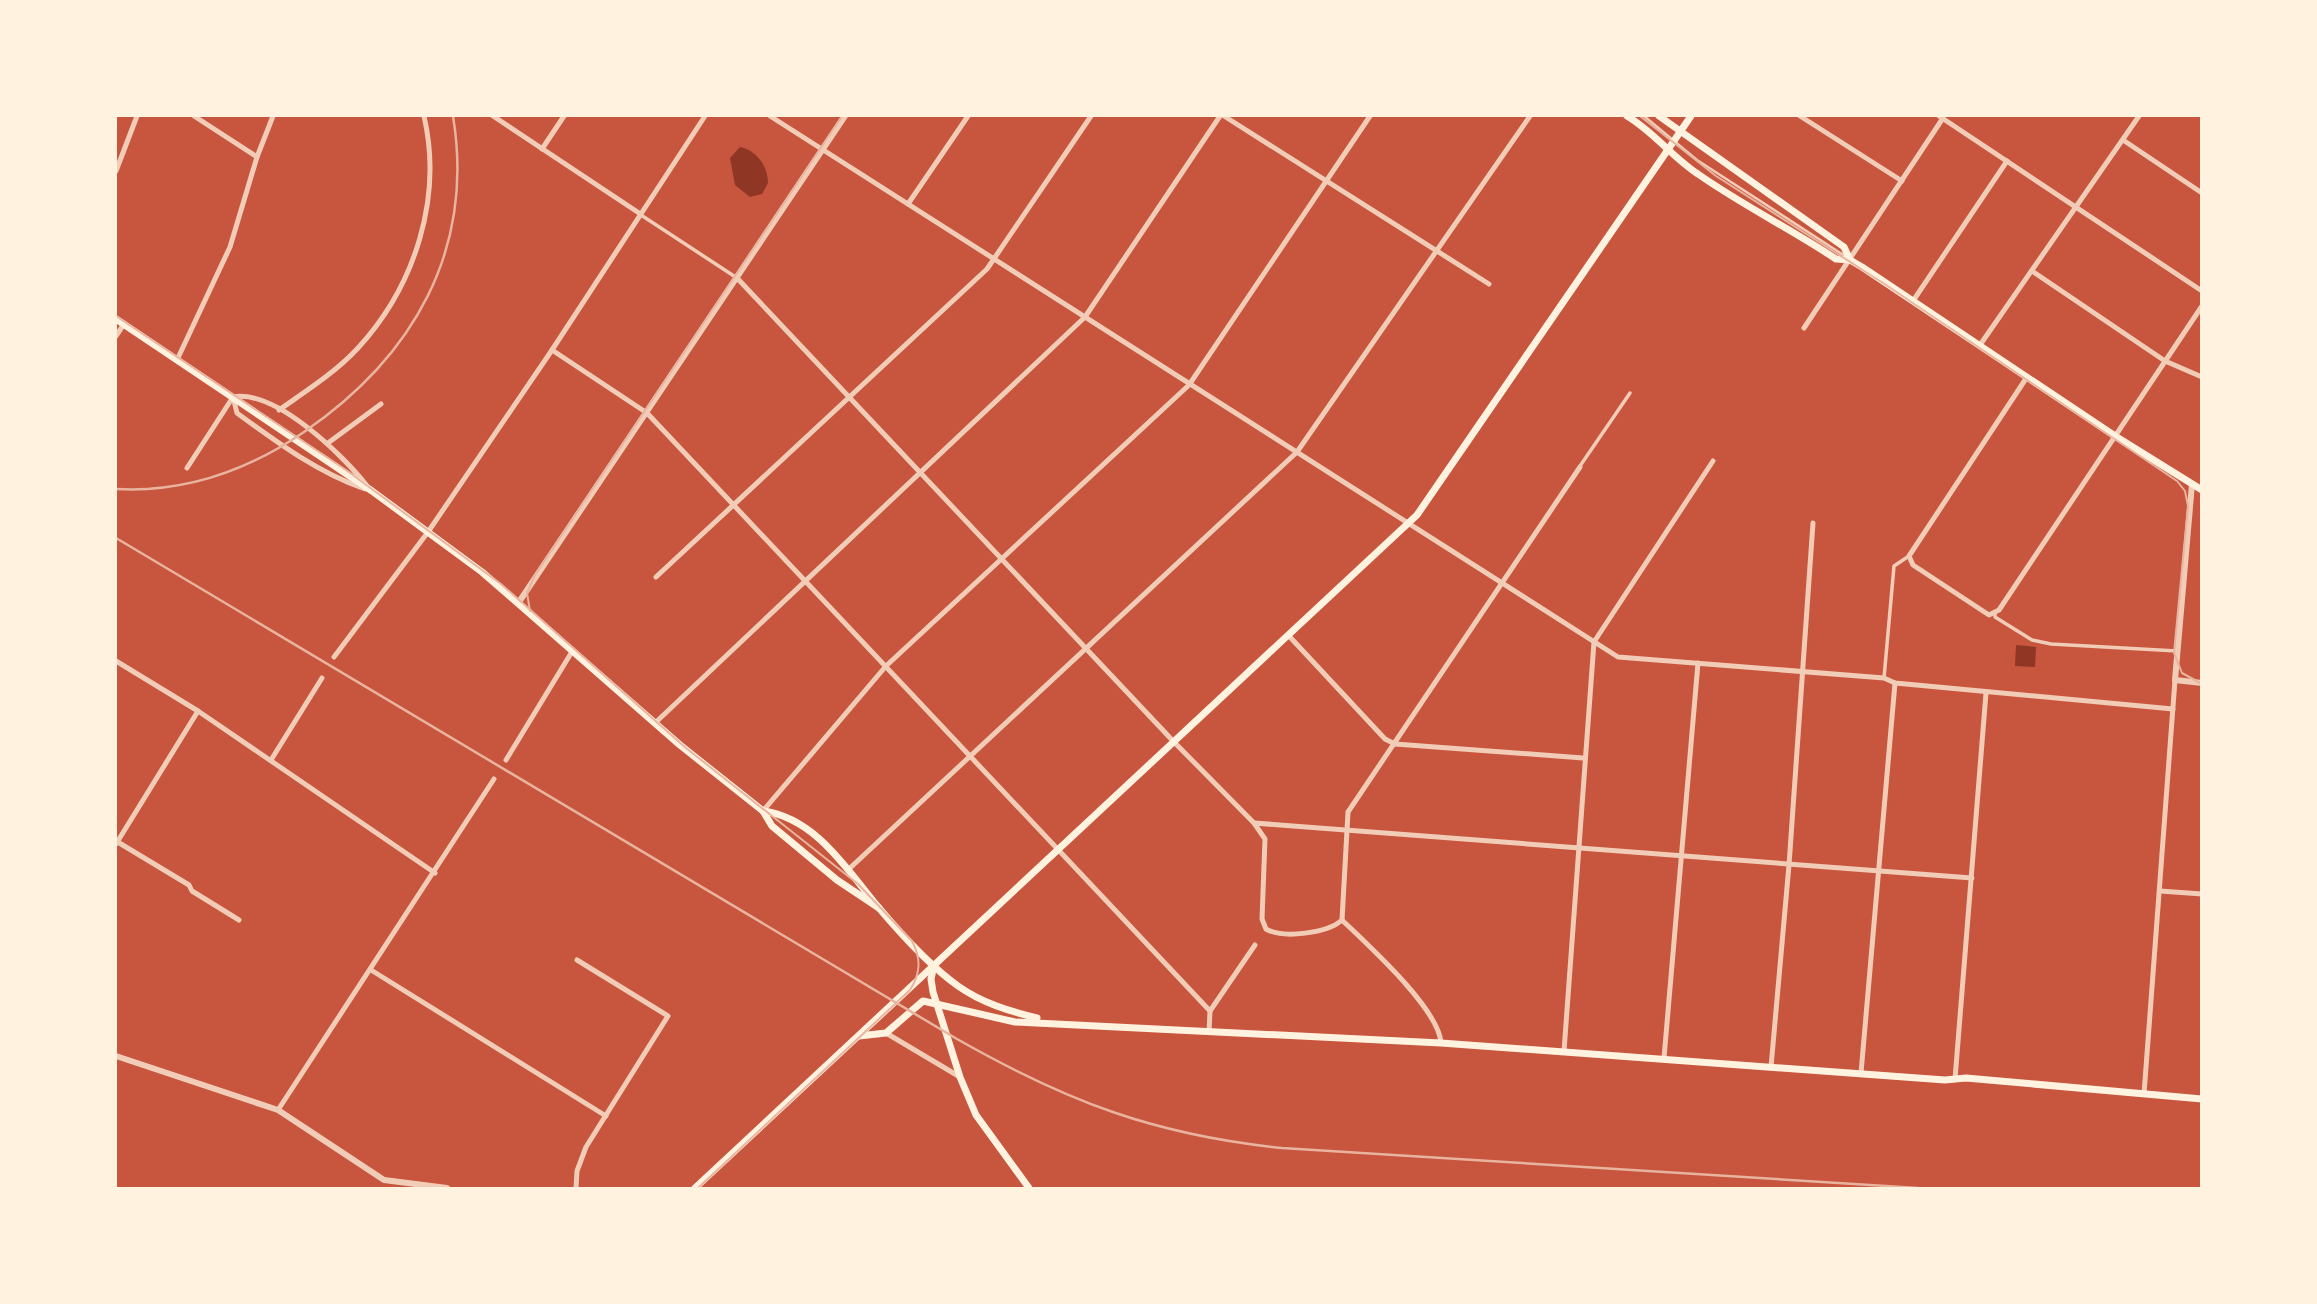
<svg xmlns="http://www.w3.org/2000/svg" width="2317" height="1304" viewBox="0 0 2317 1304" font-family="Lora,serif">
<rect width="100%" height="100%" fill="#c8553d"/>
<g fill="#8f3625">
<path d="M740,147c17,3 28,20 28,36l-6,11 -12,3 -15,-12 -5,-27z"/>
<polygon points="2016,645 2036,647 2035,667 2015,666"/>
</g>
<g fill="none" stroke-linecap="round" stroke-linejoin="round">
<polyline stroke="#f1ccb7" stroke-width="2.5" points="1644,116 1697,160 1845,256"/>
<g stroke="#f1ccb7" stroke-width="3.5">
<polyline points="641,215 737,278"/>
<polyline points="1580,466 1630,393"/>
<polyline points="1995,614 1995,617 2032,640 2051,644 2177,651"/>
<polyline points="1884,678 1894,566 1909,556"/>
</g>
<g stroke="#f1ccb7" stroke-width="5">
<polyline points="194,116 257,157"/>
<polyline points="493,116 639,213"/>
<polyline points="770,116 1618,657 1884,678 1895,683 2173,709"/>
<polyline points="1224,116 1489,284"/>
<polyline points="1800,116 1902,181"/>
<polyline points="1939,116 2202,291"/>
<polyline points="2123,140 2202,193"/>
<polyline points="542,149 564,116"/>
<polyline points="116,171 137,116"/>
<polyline points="908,204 968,116"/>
<polyline points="2032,271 2165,361 2202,377"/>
<path d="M737,278l437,464 80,81 11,16 -3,80 4,10c17,10 62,4 76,-9"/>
<polyline points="1913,301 2007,161"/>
<polyline points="1804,328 1943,118"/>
<polyline points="116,336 124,324"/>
<polyline points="1980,345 2139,116"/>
<polyline points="552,350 647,413 1210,1011"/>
<polyline points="177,360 230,247 257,157 273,116"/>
<polyline points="2027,377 1909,556 1913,565 1989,615 1999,610 2202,306"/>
<path d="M233,397c42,-8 110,58 134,89"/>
<path d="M233,397l4,16c41,30 80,59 128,76"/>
<path d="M279,410c27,-19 57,-38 79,-62 57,-62 85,-150 66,-232"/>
<polyline points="328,443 381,404"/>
<polyline points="187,468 233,397"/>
<polyline points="656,577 987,269 1091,116"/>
<polyline points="1289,636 1385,739 1395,744 1583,758"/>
<polyline points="334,657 428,532 552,350 705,116"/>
<polyline points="116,661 198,711 435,873"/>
<polyline points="655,723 1085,317 1220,116"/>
<polyline points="271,760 322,678"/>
<polyline points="506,760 573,650"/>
<polyline points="763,811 886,666 1189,385 1370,116"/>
<polyline points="1254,823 1972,878"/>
<polyline points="116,841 189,885 192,891 239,920"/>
<polyline points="116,844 198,711"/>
<polyline points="850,868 1297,452 1530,116"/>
<polyline points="2160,891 2202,894"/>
<polyline points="1342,920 1348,812 1580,467"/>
<path d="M1342,920c26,25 97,89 99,123"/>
<polyline points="371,970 606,1116"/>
<polyline points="1209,1032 1210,1011 1255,945"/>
<polyline points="886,1033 960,1077"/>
<polyline points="1564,1051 1594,642 1713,461"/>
<polyline points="1664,1058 1698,663"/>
<polyline points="1771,1067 1789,865 1813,523"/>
<polyline points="1861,1073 1895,683"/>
<polyline points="1955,1079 1986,693"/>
<polyline points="2144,1094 2175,680"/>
<polyline points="278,1110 494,779"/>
<polyline points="576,1188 577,1171 586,1147 668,1016 577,960"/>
</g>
<g stroke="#f1ccb7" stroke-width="6">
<polyline points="2192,484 2175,680 2202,683"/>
<polyline points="519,602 845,116"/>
<polyline points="116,1056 278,1110 384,1180 447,1188"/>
</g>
<g stroke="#fff3e0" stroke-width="7">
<path d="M1627,116c27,16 45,41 71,58 44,31 93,55 138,85l14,1 12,7 253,169 87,54"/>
<polyline points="1659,116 1844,247 1850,260"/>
<polyline points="116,319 372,491 482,572 680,745 763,811 772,826 837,880 879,908"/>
<path d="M763,811c53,7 84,59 116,97 22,26 51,58 79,78 24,17 51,25 79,32"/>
<polyline points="934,965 931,979 933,992 960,1077 976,1115 1029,1188"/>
<polyline points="859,1036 886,1033 923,1001 1015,1022 1441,1043 1945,1080 1966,1078 2202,1099"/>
<polyline points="695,1188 1417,515 1691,116"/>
</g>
<g stroke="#e9b49f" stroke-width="2">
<polyline points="1640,116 1716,176 1886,285 2177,481 2185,491 2188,506 2174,653 2182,673 2202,684"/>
<path d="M116,316l230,154 155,114 185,164 172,136 54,57c9,17 9,32 -2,49l-212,198"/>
<polyline points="530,611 527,593 535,575 842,116"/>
</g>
<g stroke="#e9b49f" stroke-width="2.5">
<path d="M116,489c69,4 131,-18 188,-57 109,-75 171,-182 149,-316"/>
<path d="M116,538l841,501c111,63 198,96 325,109l636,40"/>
</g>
</g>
<rect width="2317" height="1304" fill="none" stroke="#fff3e0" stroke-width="234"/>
</svg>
